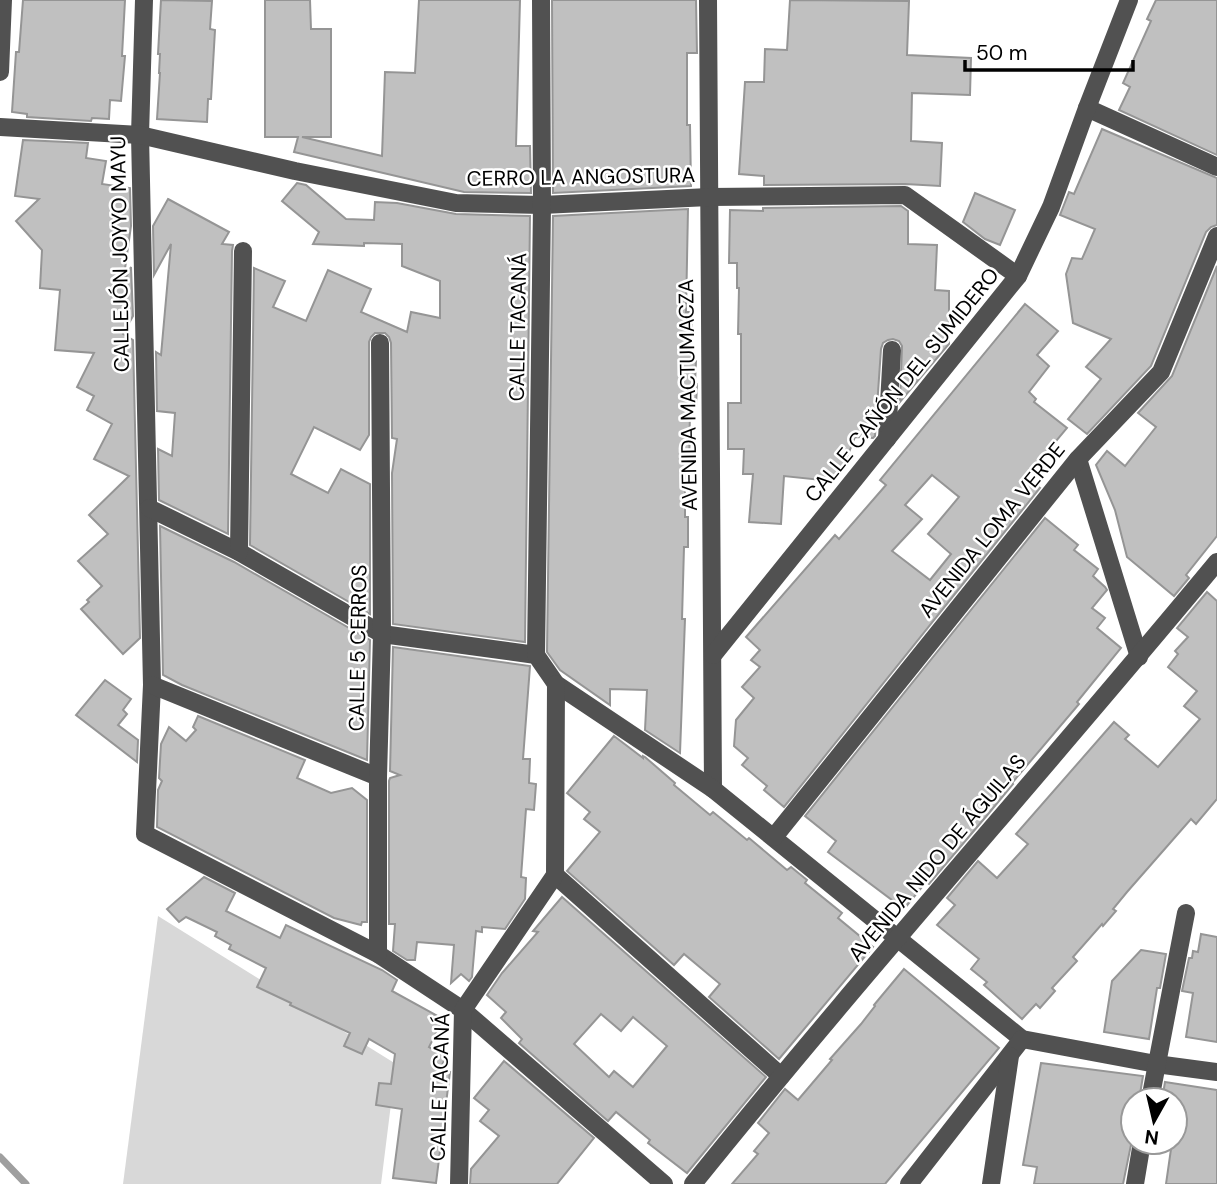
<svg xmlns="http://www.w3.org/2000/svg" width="1217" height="1184" viewBox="0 0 1217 1184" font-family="'DM Sans',sans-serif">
<rect width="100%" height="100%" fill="#fff"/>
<polygon fill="#d8d8d8" points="158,916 396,1064 381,1184 123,1184"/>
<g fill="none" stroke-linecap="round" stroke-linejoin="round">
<polyline stroke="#9f9f9f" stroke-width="7" points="0,1157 26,1184"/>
</g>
<g fill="#c0c0c0" stroke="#959595" stroke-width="2" fill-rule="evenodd">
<polygon points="23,0 125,0 122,56 125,56 121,101 110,100 109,119 92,118 91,121 27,117 27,114 12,112 16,52 19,52"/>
<polygon points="161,0 212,1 210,29 215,30 211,99 208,99 207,122 157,119 160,73 159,73 160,54 158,54"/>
<polygon points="265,0 310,0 311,29 331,29 331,137 302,137 382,156 385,72 415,73 419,0 520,0 516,146 530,146 531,193 464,192 294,152 298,137 265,137"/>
<polygon points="552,0 696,0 697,53 687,53 687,125 690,125 691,186 553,193"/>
<polygon points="790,0 909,1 907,55 971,58 970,95 912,93 911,141 942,143 940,186 905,184 764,185 764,176 739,174 745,82 764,82 765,49 787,50"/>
<polygon points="1156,0 1217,0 1217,155 1119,110 1130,87 1123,83 1151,21 1147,19"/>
<polygon points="1102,129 1217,178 1217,225 1211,227 1206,232 1151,366 1087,434 1068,419 1101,379 1086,367 1111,339 1073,323 1066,274 1072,258 1082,259 1095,229 1060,215 1069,192 1074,194"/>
<polygon points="23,140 88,143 86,158 106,161 102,184 130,188 131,226 123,283 131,267 133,316 123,334 133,340 140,638 123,654 81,609 89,602 87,600 102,586 78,561 108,534 89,515 129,476 94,459 112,424 87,410 94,396 77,387 94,353 55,350 60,290 40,288 42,250 16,221 39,199 15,196"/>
<polygon points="297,183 306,185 346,219 374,220 375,202 397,203 456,214 530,216 525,642 393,624 392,473 397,439 392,438 391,343 389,337 385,333 375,333 371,337 369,342 369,435 360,450 314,427 291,474 328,493 341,469 370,484 370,614 250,545 254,268 285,281 273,307 306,321 328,270 371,289 361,312 407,332 411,312 440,318 440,281 402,266 402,244 364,243 364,246 313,244 319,232 282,201"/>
<polygon points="975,193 1015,210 1000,245 985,239 963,222"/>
<polygon points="168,199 229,232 222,244 233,245 232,251 228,534 159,500 158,449 172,456 175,413 157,411 156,352 161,355 171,244 154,275 153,226"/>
<polygon points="901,206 908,211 908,244 937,245 935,290 949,291 949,344 900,402 902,346 899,341 893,339 888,340 883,343 881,349 875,436 873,438 855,437 844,465 831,481 784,476 781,524 749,522 753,474 743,474 744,449 728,449 728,403 741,403 741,334 738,334 739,288 737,288 737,263 729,263 730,210 763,211 763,208"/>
<polygon points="688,209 686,312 692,312 691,360 696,361 695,384 697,384 696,407 690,407 689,476 685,476 685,517 688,517 688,547 684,547 682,619 685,619 680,753 645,730 647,690 610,689 610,705 560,670 547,652 553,216"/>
<polygon points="1217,266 1217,536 1186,575 1189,578 1174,596 1127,557 1115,510 1096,465 1107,451 1125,466 1156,427 1138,413 1172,376"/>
<path d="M1025,304l33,27 -21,24 12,11 -20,26 7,7 -2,3 33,26 -41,49 14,11 -256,319 -20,-17 3,-4 -25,-21 6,-7 -14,-12 2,-26 18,-22 -12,-11 18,-20 -9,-7 9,-10 -14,-13 89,-102 4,4 47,-54 -6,-5zM932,475l27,22 -31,37 23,20 -21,26 -38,-29 30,-32 -17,-14z"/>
<polygon points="1045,518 1078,545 1074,550 1098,569 1093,576 1105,587 1107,590 1092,608 1105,618 1097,628 1121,648 1077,702 1079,704 1012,783 1013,784 989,813 929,884 926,882 904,909 828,852 836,841 805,816"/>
<polygon points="160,526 234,562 370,640 367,760 182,685 163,675"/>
<polygon points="1207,592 1217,601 1217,799 1196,824 1191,819 1127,892 1113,909 1116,911 1103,926 1102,924 1073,957 1077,961 1052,988 1055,991 1040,1008 1036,1004 1022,1019 984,985 987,982 971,969 979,959 937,925 955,905 947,898 978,861 997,878 1028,844 1016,834 1114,722 1129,735 1125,739 1158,767 1200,719 1184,706 1197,691 1168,667 1178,654 1175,651 1188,637 1177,628"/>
<polygon points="393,647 530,666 523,759 530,759 529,783 536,784 534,810 526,809 521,877 526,878 525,899 505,929 482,927 482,932 476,931 472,977 469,981 461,974 451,983 454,945 417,942 415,960 407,960 393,951 395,924 389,924 389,781 390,778 400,775 390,771"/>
<polygon points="105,680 131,699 123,710 127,714 118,725 138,740 137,762 76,715"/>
<polygon points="198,716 305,760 297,778 331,793 352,788 367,800 367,922 362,922 361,925 334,918 157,827 158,790 162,781 159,778 161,744 169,727 186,741 196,730 193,727"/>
<polygon points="614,736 643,758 643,756 645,757 675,783 674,785 710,815 713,812 747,840 749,838 787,870 791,867 807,880 805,883 842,913 838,918 873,947 779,1059 709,997 720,984 684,954 674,965 567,871 600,832 584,819 590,812 567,793"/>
<polygon points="204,877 235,893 226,911 280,938 286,925 382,970 397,980 392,991 443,1019 429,1047 446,1057 439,1071 450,1072 436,1183 393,1178 402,1109 376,1105 379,1083 391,1084 395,1054 369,1039 362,1054 344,1046 350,1033 290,1005 291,1003 257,987 266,968 229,949 231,945 215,936 217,932 186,917 179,922 167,909"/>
<path d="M562,897l204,180 -79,96 -39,-30 2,-3 -34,-28 -8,9 -89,-78 3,-4 -21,-21 5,-6 -19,-17 15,-22 36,-41 -5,-1zM601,1014l20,17 12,-14 34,29 -34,41 -19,-16 -5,6 -35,-33z"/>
<polygon points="1201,934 1217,937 1217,1042 1186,1037 1193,993 1182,991 1189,958 1192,958 1193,951 1198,952"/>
<polygon points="1141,950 1166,954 1160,988 1157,988 1149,1039 1104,1032 1112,981"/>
<polygon points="904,969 999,1048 885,1184 732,1184 758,1154 754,1151 769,1133 758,1123 785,1089 798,1100 832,1060 830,1059 861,1024 875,1006 874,1005"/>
<polygon points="504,1061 594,1138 557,1184 470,1184 471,1169 499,1136 480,1121 489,1110 474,1098"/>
<polygon points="1041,1063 1143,1076 1139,1100 1133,1100 1133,1135 1123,1184 1034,1184 1037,1167 1023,1165"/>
<polygon points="1165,1082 1217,1090 1217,1184 1166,1184 1172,1142 1175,1142 1175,1100 1162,1100"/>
</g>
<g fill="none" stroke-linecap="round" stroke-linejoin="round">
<g stroke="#515151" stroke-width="18">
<polyline points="144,0 140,135 152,685 145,834 378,954 463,1010 664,1184"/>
<polyline points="708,0 713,789"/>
<polyline points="0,72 3,0"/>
<polyline points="1087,108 1217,167"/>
<polyline points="0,127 140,135 295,171 456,203 542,205 709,197 905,195 1018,276"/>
<polyline points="887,439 892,350"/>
<polyline points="1078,459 1139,657"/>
<polyline points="149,508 239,552 382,634 536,655 556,684 713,789 1022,1039 1156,1064 1217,1072"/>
<polyline points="239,552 243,251"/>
<polyline points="536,655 542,205 541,0"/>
<polyline points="713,655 1018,276 1051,207 1087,108 1129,0"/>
<polyline points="152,685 378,777"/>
<polyline points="774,837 1078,459 1161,372 1217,236"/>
<polyline points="555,875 781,1076"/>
<polyline points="378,954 378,777 382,634 380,343"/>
<polyline points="1150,1100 1186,913"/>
<polyline points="459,1184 463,1010 555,875 556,684"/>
<path d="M693,1184c170,-211 351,-413 524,-622"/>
<polyline points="909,1184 1022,1039"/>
<polyline points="991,1184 1010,1056"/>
<polyline points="1135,1184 1142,1142"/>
</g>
</g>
<g text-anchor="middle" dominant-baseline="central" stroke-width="5" stroke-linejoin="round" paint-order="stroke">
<g font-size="21" fill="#000" stroke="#fff">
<text transform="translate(581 177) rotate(-1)">CERRO LA ANGOSTURA</text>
<text transform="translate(120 254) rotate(-91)">CALLEJÓN JOYYO MAYU</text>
<text transform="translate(518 327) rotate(-89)">CALLE TACANÁ</text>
<text transform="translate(902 385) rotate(-51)">CALLE CAÑÓN DEL SUMIDERO</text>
<text transform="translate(688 395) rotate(-91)">AVENIDA MACTUMACZA</text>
<text transform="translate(992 530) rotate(-51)">AVENIDA LOMA VERDE</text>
<text transform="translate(358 648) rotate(-89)">CALLE 5 CERROS</text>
<text transform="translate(937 858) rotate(-50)">AVENIDA NIDO DE ÁGUILAS</text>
<text transform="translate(440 1087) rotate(-88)">CALLE TACANÁ</text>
</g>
</g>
<g transform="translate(1154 1121) rotate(188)"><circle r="33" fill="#ffffff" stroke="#999999" stroke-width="2"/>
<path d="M0-5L12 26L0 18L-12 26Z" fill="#000000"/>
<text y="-10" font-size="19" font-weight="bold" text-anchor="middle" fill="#000000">N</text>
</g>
<path d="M965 60v10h168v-10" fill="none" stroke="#000000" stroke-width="3.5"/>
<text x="976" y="60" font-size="21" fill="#000000" stroke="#ffffff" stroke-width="5" paint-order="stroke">50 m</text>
</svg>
